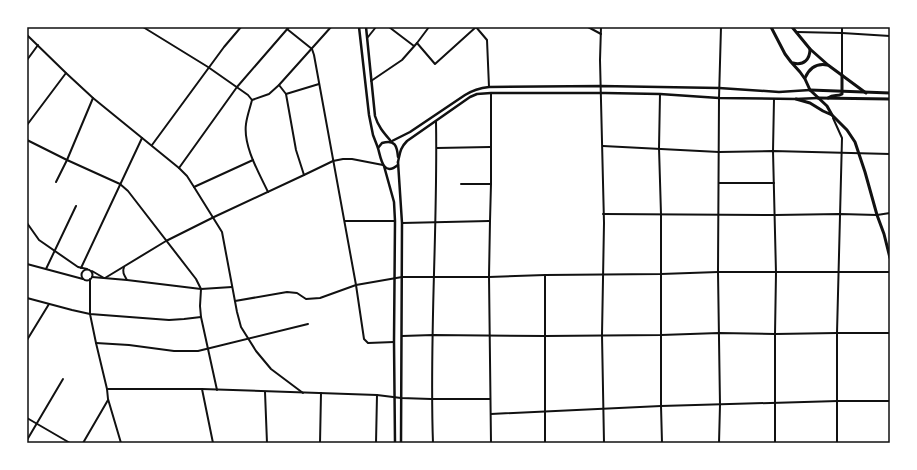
<svg xmlns="http://www.w3.org/2000/svg" width="917" height="470" viewBox="0 0 917 470" font-family="Literata,serif">
<rect width="100%" height="100%" fill="#fff"/>
<g fill="none" stroke-linecap="round" stroke-linejoin="round">
<g stroke="#111" stroke-width="2">
<polyline points="143,27 208,67 248,95 252,100"/>
<polyline points="389,27 414,46"/>
<polyline points="476,27 487,40 489,87"/>
<polyline points="588,27 601,34"/>
<polyline points="601,27 600,60 604,223 602,335 604,443"/>
<polyline points="287,29 312,49 314,55 356,285 364,339 368,343 394,342"/>
<polyline points="797,32 842,33 890,36"/>
<polyline points="27,35 66,73 93,98 179,168 187,176 194,187 222,232 237,312 241,327 256,351 271,369 303,393"/>
<polyline points="368,37 376,27"/>
<polyline points="417,43 435,64 476,27"/>
<polyline points="27,60 38,45"/>
<polyline points="842,75 842,27"/>
<polyline points="371,81 402,60 417,43 429,27"/>
<polyline points="279,85 286,94 296,150 304,175"/>
<polyline points="491,93 491,184 490,221 489,276 491,443"/>
<polyline points="286,94 319,84"/>
<polyline points="660,94 659,148 661,214 661,406 662,443"/>
<polyline points="774,99 773,151 776,273 775,334 775,443"/>
<polyline points="252,100 269,94 279,85 331,27"/>
<path d="M252,100c-2,8 -5,16 -6,24 -3,22 13,49 22,68"/>
<polyline points="833,118 842,138 837,333 837,443"/>
<polyline points="27,125 66,73"/>
<polyline points="27,140 67,160 120,184 128,191 196,279 201,289 200,306 201,317 217,390"/>
<polyline points="152,145 224,47 241,27"/>
<polyline points="603,146 719,152 773,151 890,154"/>
<polyline points="437,148 490,147"/>
<polyline points="179,168 237,87 289,27"/>
<polyline points="56,182 67,160 93,98"/>
<polyline points="719,183 774,183"/>
<polyline points="461,184 491,184"/>
<polyline points="194,187 253,160"/>
<polyline points="603,214 775,215 840,214 877,215 890,213"/>
<polyline points="345,221 395,221"/>
<polyline points="27,223 39,240 78,267 87,269"/>
<polyline points="402,223 489,221"/>
<polyline points="27,264 83,279"/>
<path d="M124,267c-2,5 0,8 3,13"/>
<polyline points="81,268 142,138"/>
<polyline points="46,269 76,206"/>
<circle cx="87" cy="275" r="5.5"/>
<polyline points="92,271 104,278"/>
<polyline points="92,277 127,280 201,289 232,287"/>
<polyline points="105,278 166,241 214,217 304,175 333,161 343,159 352,159 383,165"/>
<polyline points="90,279 90,314 96,343 107,389 108,399 121,443"/>
<polyline points="27,298 72,310 90,314 169,320 184,319 201,317"/>
<polyline points="235,301 287,292 297,293 306,299 320,298 356,285 402,277 489,277 545,275 661,274 718,272 890,272"/>
<polyline points="402,336 433,335 545,336 661,335 719,333 775,334 837,333 890,333"/>
<polyline points="27,340 49,304"/>
<polyline points="96,343 129,345 174,351 198,351 308,324"/>
<polyline points="107,389 202,389 377,395 401,398 431,399 490,399"/>
<polyline points="202,389 213,443"/>
<polyline points="265,392 267,443"/>
<polyline points="491,414 661,406 838,401 890,401"/>
<polyline points="27,418 70,443"/>
<polyline points="27,440 63,379"/>
<polyline points="83,443 108,400"/>
<polyline points="320,443 321,393"/>
<polyline points="376,443 377,395"/>
<path d="M433,443c-4,-107 5,-215 3,-322"/>
<polyline points="545,443 545,275"/>
<polyline points="719,443 720,405 718,272 719,98 721,27"/>
</g>
<g stroke="#111" stroke-width="2.5">
<polyline points="359,27 369,115 373,135 378,148"/>
<path d="M366,27l9,89c3,10 8,16 15,24"/>
<path d="M392,141l18,-9 55,-37c8,-5 15,-7 24,-8l112,-1 118,2 60,4 31,-2"/>
<path d="M398,162c2,-9 2,-14 9,-21l63,-44 7,-3 14,-1h114l55,1 59,4 77,1 22,-1"/>
<polyline points="398,162 402,223 401,443"/>
<path d="M398,165c-15,12 -17,-6 -20,-17l4,-5c13,-4 15,3 16,14"/>
<polyline points="384,166 394,202 395,221 394,342 395,443"/>
</g>
<g stroke="#111" stroke-width="3">
<polyline points="771,27 785,54 791,62 800,72 805,79 810,90 827,106 832,115 847,130 855,142 865,172 877,215 884,234 890,258"/>
<polyline points="792,27 810,49 828,65 866,93"/>
<path d="M793,63c11,3 17,-4 17,-14"/>
<path d="M805,78c4,-9 11,-15 22,-13"/>
<polyline points="810,90 890,93"/>
<polyline points="818,98 890,99"/>
<path d="M828,98c6,-4 9,-1 14,-4v-19"/>
<polyline points="796,99 810,103 823,111 832,115"/>
</g>
</g>
<rect width="917" height="470" fill="none" stroke="#ffffff" stroke-width="56"/>
<rect x="28" y="28" width="861" height="414" fill="none" stroke="#111" stroke-width="1.5"/>
</svg>
